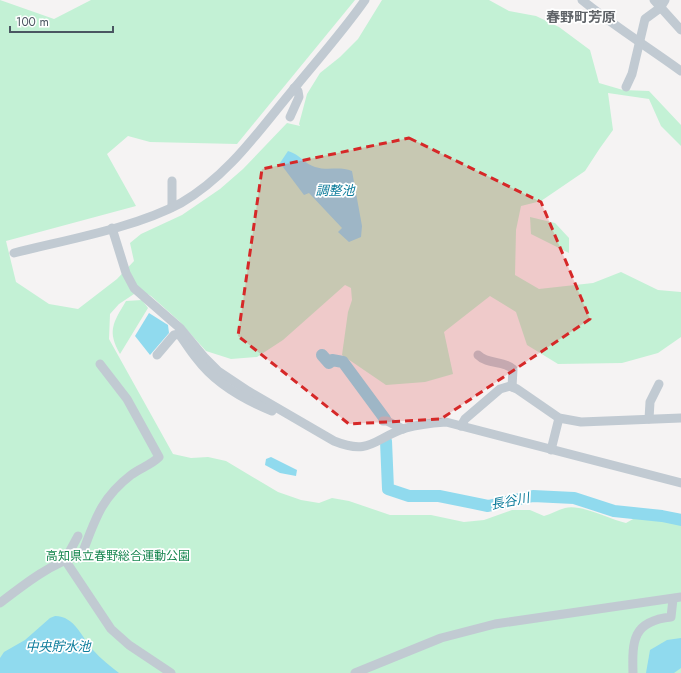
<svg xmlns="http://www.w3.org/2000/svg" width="681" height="673" viewBox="0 0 681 673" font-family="Jost,'Noto Sans JP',sans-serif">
<rect width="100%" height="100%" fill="#f5f3f3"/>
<g fill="#c3f1d5">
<path d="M0,0l54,19 37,-19h264l-118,144 -87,-2 -22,-6 -21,18 29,52 -130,35 10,41 33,22 29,5 39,-30 17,-18 -4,-18 11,-9 41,-19 38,-26 23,-20 44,-46 13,3 -1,-2 8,-30 13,-21 20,-16 18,-18 24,-39h107l20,11 27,5 23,11 31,23 9,33 24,7 26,1 32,34v21l-20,-20 -12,-27 -41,-6 5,37 -13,18 -15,23 -44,30 -20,5 -5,24 -1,45 24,14 54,-6 28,-11 37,18 23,2v45l-23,16 -36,10 -64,1 -31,-19 -11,-33 -26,-16 -46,36 9,42 -28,8 -39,3 -44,-30 6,-43 4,-12 -1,-12 -6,-3 -62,55 -26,17 -26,2 -25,-8 -27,-30 -28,-25 -11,-6 -21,14 -9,10 -1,25 64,115 18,4 17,-1 18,4 52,31 23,8 18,3 13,-5 17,3 41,14h41l33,7 20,-2 28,-10h18l14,6c7,-2 14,-6 21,-8 17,-4 43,11 61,15l16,-9 39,9v150h-681z"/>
<polygon points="530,217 555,223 569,238 569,253 531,234"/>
<path d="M142,300l6,8 -28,46c-13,-23 -7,-31 6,-53z"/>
</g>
<g fill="#90daee">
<path d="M288,151c11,3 17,13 27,16 12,4 25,-1 37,4l10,55 -1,11 -12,5 -11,-10 4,-4 -33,-35 -5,2 -24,-32z"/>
<polygon points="149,313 168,325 169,333 150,355 135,336"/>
<polygon points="271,457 297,470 296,476 280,473 265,465 266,459"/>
<path d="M55,616c20,0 27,22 38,34 8,9 17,16 26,23h-119v-15l4,-6 21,-12 25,-22z"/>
<polygon points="681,638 681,668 674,673 646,673 650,650 667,640"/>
</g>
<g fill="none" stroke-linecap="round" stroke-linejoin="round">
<g stroke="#90daee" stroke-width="12">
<polyline points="322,355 329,363 332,360 343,362 385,419"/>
<polyline points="386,441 388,489 409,496 439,496 488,506 533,496 574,498 614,511 662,516 681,520"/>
</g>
<g stroke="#c1cad2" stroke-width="9">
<path d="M582,0c32,26 66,47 99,71"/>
<polyline points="654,0 681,30"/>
<polyline points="626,87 632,74 645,19 660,8 665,0"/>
<polyline points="290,117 299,97 298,91 294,88"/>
<polyline points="172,207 172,181"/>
<path d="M112,228l14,45 8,15 47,41 24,29 13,13 30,20 86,50c37,15 40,-3 72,-13 13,-4 26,-5 40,-6l235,61"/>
<path d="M14,253c51,-13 121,-25 167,-50 49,-28 81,-77 116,-118 23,-28 47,-55 68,-85"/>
<path d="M157,355l17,-20 5,-1c6,8 11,17 18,25 18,24 48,41 75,52"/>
<path d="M478,355c10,10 25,5 35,14l-1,18"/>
<polyline points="649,419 650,402 659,384"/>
<polyline points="383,421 387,421 403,429"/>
<polyline points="461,426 465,419 500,389 510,386 517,389 559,418 581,422 681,418"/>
<polyline points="551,450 559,418"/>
<polyline points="78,536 65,560 111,629 129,645 171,673"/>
<path d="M0,603c26,-20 50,-39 82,-49 13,-34 19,-56 49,-79 9,-7 20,-10 28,-18l-32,-58 -27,-35"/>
<polyline points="355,673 441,638 495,624 681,597"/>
<path d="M633,673c-1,-33 0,-52 38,-56l2,-18"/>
</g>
</g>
<path fill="#d62828" fill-opacity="0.2" stroke="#d62828" stroke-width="3" stroke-dasharray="8 5" stroke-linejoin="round" d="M409,138l132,64 49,117 -149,100 -92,5 -111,-88 24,-167z"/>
<g text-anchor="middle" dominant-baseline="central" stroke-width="3.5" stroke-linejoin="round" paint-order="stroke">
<g font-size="12" fill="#17864f" stroke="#fff">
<text x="118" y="556">高知県立春野総合運動公園</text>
</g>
<g font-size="13" font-style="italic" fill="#0c7c9b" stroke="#fff">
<text x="335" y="190">調整池</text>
<text transform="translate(510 501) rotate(-11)">長谷川</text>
<text x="58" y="646">中央貯水池</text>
</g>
<g font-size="14" font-weight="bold" fill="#5f6368" stroke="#fff">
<text x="581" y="17">春野町芳原</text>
</g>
</g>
<path d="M10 26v6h103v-6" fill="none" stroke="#4a5661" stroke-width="2"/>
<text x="16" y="26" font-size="12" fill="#4a5661" stroke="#ffffff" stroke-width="3" paint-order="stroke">100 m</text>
</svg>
